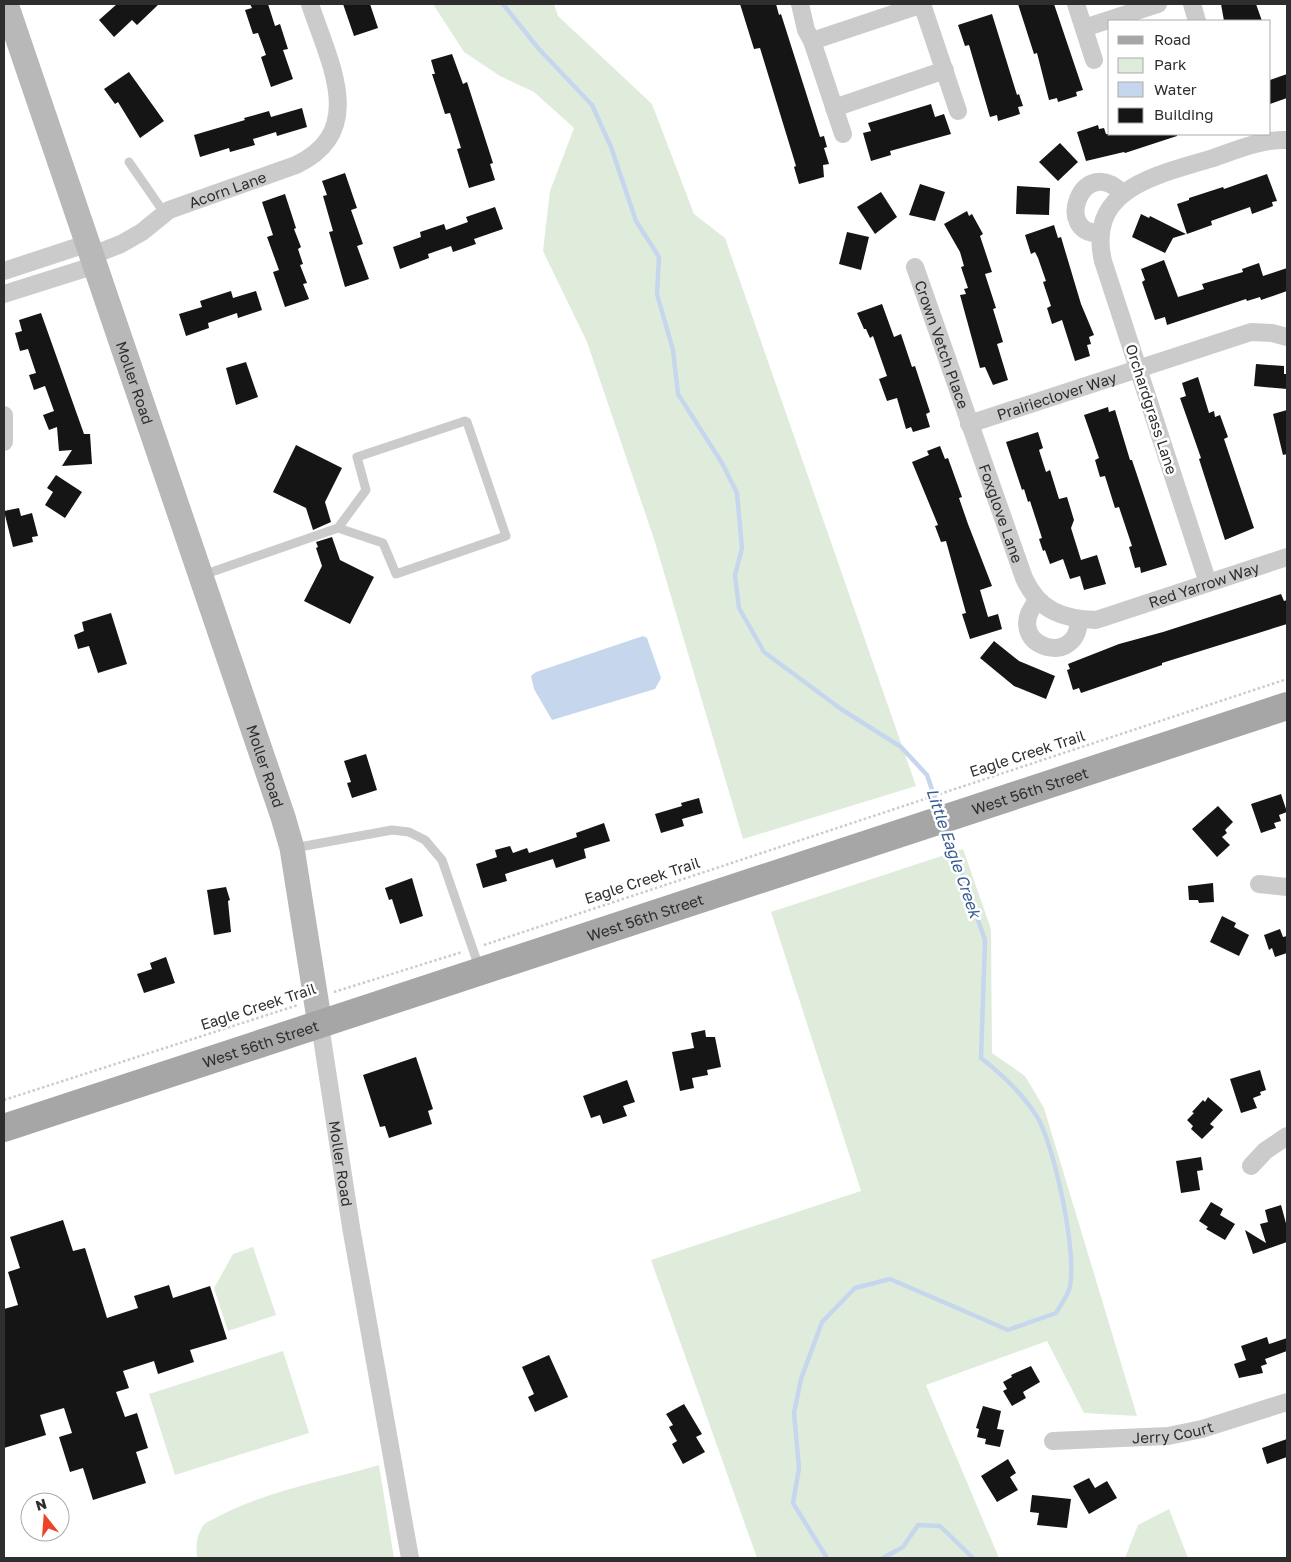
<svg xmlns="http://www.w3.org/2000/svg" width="1291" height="1562" viewBox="0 0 1291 1562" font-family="'Golos Text',sans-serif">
<rect width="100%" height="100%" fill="#fff"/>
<g fill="#e0ecdb">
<polygon points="433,4 554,4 558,16 652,104 694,214 725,238 916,786 743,839 654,539 587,342 543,251 550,191 574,128 534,92 500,76 464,52"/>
<polygon points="963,849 991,929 992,1053 1025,1076 1044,1108 1137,1416 1084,1413 1047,1341 926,1385 999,1558 757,1558 651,1260 861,1191 771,912"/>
<polygon points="253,1247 276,1315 228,1331 214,1288 233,1254"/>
<polygon points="283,1351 309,1433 175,1475 149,1394"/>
<path d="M379,1465l15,93h-197c-1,-11 -1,-22 6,-32 3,-5 12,-7 16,-10 51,-26 106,-35 160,-51z"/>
<polygon points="1169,1509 1188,1558 1125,1558 1138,1525"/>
</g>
<polygon fill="#c6d6ed" points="643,636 647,638 661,678 655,689 552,720 534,689 531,676 536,672"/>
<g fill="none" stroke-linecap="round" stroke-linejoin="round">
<g stroke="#c6d6ed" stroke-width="4.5">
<polyline points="503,4 538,48 592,105 611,147 636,221 659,257 657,294 673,350 678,394 722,463 737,493 742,548 735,575 739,608 764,652 841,709 901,747 927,775 939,810"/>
<path d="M827,1558l-34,-55 6,-35 -5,-55 7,-34 21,-57 33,-34 35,-9 118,51 48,-17c4,-7 10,-15 13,-23 10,-31 -15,-148 -33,-175 -15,-23 -33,-40 -55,-57l4,-118 -40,-113"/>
<polyline points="883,1558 903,1547 918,1525 940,1526 973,1558"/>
</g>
</g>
<g fill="#151515">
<polygon points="117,4 159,4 137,25 132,20 114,37 99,20"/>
<polygon points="250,4 268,4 275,26 280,24 288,49 283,50 293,79 271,87 261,57 266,55 258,33 253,34 245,10 252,8"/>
<polygon points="343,4 370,4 378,28 354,36"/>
<polygon points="740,4 776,4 779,15 781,14 820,137 824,136 827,147 824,148 829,164 823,165 824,177 799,184 794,167 796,166 760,48 754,49"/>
<polygon points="1018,4 1054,4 1083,90 1076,92 1077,96 1058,102 1057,98 1049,100 1037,53 1034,54"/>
<polygon points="1221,4 1256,4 1262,21 1224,21"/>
<polygon points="992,14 1017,95 1019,94 1023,106 1018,107 1020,114 998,121 997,115 990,117 969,45 965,46 958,25"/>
<polygon points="452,54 463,84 467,82 493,163 490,164 495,180 469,188 457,149 461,148 450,113 445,114 432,74 435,74 431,60"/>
<polygon points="129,72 164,121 140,138 118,102 115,104 104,89"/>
<polygon points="1287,74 1287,98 1270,104 1270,80"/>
<polygon points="931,104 935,117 944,114 951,134 890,151 891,155 871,161 863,133 871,131 868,123"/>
<polygon points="302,108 307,127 277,136 276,132 253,139 255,145 230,152 229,148 200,157 194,135 245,120 244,118 269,111 271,117"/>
<polygon points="1098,125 1099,129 1104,128 1106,134 1177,134 1177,136 1125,153 1124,152 1086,161 1077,132"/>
<polygon points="1060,143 1078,162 1058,181 1039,162"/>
<polygon points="345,173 357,208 351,210 363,244 357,246 369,279 345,287 329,232 333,231 323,196 327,195 322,181"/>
<polygon points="1267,174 1277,201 1272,202 1273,206 1252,214 1250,207 1211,221 1212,225 1187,234 1177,204 1189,200 1189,198 1223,187 1224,189"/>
<polygon points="920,184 945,192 935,221 909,215"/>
<polygon points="1017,186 1050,188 1049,215 1016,214"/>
<polygon points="881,192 897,217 875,234 857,207"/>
<polygon points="285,194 296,228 294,229 301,247 298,249 303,264 300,265 307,283 303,284 309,299 285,307 273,272 279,270 267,237 273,235 262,202"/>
<polygon points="495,207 503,229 474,239 476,244 453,252 451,246 428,254 429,258 400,269 393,247 421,237 420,232 444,224 446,230 468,222 466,217"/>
<polygon points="967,211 969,216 972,214 983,234 980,236 992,272 985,274 996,308 993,309 1003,342 997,344 1008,380 993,385 985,367 980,368 960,295 966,294 964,289 968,288 961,267 964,266 960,252 944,224"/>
<polygon points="1141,214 1149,218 1150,216 1186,234 1173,238 1165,253 1132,237"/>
<polygon points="1054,225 1058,238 1061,237 1081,304 1094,335 1089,337 1091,344 1087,345 1090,356 1075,361 1062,320 1052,324 1047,308 1051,306 1043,282 1046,281 1038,258 1035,252 1031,254 1025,235"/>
<polygon points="847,232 869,237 861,270 839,264"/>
<polygon points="1164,260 1178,297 1204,289 1202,284 1243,272 1242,269 1259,263 1263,276 1287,268 1287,291 1261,300 1260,297 1247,301 1246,299 1167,325 1165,317 1155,320 1142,282 1145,280 1141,269"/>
<polygon points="231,291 233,298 256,291 262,310 238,318 237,313 208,323 209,328 186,336 179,314 202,307 200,301"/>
<polygon points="882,304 894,337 901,334 912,367 915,366 930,412 926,414 930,427 913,432 911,427 906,429 897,398 887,401 879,379 887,376 873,336 870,338 866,329 864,329 857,313"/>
<polygon points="41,313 84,434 90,434 92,464 62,466 72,450 59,451 57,427 49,430 43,415 54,411 45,386 34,390 29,375 36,373 28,349 20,351 15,333 22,331 19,320"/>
<polygon points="246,362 258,397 236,405 226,368"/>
<polygon points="1256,364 1284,366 1284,374 1287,374 1287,389 1254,386"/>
<polygon points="1198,377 1209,413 1214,411 1215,417 1220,415 1228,437 1224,439 1254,528 1225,540 1199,459 1201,458 1180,398 1186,396 1182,383"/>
<polygon points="1108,407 1109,412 1115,410 1130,460 1132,460 1167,565 1141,573 1140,567 1135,568 1129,547 1132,546 1119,507 1115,508 1105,476 1100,477 1095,460 1099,458 1084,415"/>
<polygon points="1287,410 1287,454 1283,455 1273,414"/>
<polygon points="1038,432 1043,448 1039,450 1046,472 1050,470 1059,499 1067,497 1074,520 1071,528 1081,560 1097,555 1106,584 1084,590 1080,576 1070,579 1063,559 1050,564 1045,550 1043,551 1039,539 1042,538 1030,501 1028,502 1024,489 1022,490 1006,442"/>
<polygon points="296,445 342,468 325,502 331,522 313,530 306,508 273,492"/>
<polygon points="940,446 945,459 948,458 962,497 959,498 968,524 992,586 980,590 988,617 998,614 1002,629 970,639 962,614 966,613 946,541 941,542 935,526 938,525 912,462 929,455 927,451"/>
<polygon points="56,475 82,492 65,518 45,505 53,492 47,488"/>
<polygon points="19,508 21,516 32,513 38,536 32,537 33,542 13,547 4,511"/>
<polygon points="332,537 340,560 374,577 350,624 304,601 322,566 316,548 318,547 316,542"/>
<polygon points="1281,594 1284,601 1287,600 1287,624 1162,663 1162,665 1081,693 1079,688 1073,690 1067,670 1070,669 1068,664 1119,644 1163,632"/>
<polygon points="111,613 127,664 98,673 89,646 78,649 74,635 84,631 82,622"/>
<polygon points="994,641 1019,661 1055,676 1046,699 1014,686 980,658"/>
<polygon points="366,754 377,790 352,798 347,783 351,782 344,761"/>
<polygon points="1281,794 1287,812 1279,815 1281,821 1274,823 1276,828 1261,833 1251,804"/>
<polygon points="699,798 703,813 682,819 684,826 661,833 655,814 682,806 681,803"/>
<polygon points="1218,806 1233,822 1225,830 1227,833 1222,837 1230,845 1217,857 1192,829"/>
<polygon points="604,823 610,841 584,849 586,858 556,868 553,859 505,874 507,881 483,888 476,864 497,857 495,850 510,846 513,853 527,848 529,853 577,837 576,833"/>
<polygon points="412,878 423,916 400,924 392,899 389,900 385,888"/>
<polygon points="1213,883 1214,902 1199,903 1198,900 1189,900 1188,886"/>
<polygon points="226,887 230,900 228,901 231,932 214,935 207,890"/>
<polygon points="1222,916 1236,923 1234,927 1249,935 1239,956 1210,942"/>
<polygon points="1280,929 1283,937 1287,936 1287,953 1275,957 1272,948 1269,950 1264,935"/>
<polygon points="166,957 175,983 144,993 137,974 152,969 150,963"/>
<polygon points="705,1030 706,1037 715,1037 721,1067 707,1070 708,1075 692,1078 694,1088 680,1091 672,1052 694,1048 691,1033"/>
<polygon points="416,1057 433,1109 428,1111 432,1124 389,1138 385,1126 380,1127 363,1075"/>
<polygon points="1260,1070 1266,1090 1260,1092 1261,1095 1253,1098 1257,1108 1241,1113 1230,1079"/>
<polygon points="627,1080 635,1102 623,1106 627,1116 603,1124 600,1115 591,1118 583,1096"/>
<polygon points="1208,1097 1223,1110 1210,1124 1214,1127 1202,1139 1191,1129 1193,1126 1187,1120 1194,1113 1192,1112 1203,1100 1205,1102"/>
<polygon points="1201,1157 1203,1170 1197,1171 1200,1190 1181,1193 1176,1161"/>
<polygon points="1211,1202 1223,1209 1220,1215 1235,1224 1225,1240 1206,1229 1208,1227 1199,1221"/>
<polygon points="1281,1205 1287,1227 1287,1242 1253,1254 1245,1230 1266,1243 1260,1224 1268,1222 1265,1210"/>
<polygon points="63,1220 73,1251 85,1248 107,1318 138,1308 134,1296 169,1285 173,1298 210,1286 227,1339 190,1350 194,1362 158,1374 154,1361 123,1371 129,1388 116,1392 125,1417 137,1413 148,1448 136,1452 146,1483 93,1500 83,1468 70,1472 59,1437 72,1433 64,1408 40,1415 46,1435 4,1448 4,1309 18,1305 8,1272 20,1268 10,1237"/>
<polygon points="1267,1337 1269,1344 1287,1338 1287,1351 1265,1359 1267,1364 1261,1366 1263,1373 1239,1378 1234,1364 1246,1360 1241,1346"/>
<polygon points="549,1355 568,1397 535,1412 528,1397 534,1394 522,1367"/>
<polygon points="1031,1366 1040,1382 1023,1392 1026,1398 1012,1406 1003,1391 1007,1389 1003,1382 1012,1377 1011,1375"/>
<polygon points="684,1404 702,1434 696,1437 705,1452 683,1464 672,1444 677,1441 669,1427 673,1425 666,1414"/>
<polygon points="983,1406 1001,1411 997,1429 1004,1430 1000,1447 985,1444 986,1439 977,1437 979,1429 976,1428"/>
<polygon points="1287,1439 1287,1457 1267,1464 1262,1448"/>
<polygon points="1008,1459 1016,1473 1010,1477 1018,1490 997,1502 981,1476"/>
<polygon points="1089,1478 1095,1488 1107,1481 1117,1498 1089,1514 1073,1486"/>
<polygon points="1032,1495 1071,1499 1067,1528 1037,1525 1039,1513 1030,1512"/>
</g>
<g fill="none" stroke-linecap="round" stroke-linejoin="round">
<g stroke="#cbcbcb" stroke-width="2.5" stroke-dasharray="2.5 2.5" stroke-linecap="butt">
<polyline points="484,945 1287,679"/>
<polyline points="334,992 462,952"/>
<polyline points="4,1100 298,1005"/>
</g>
<g stroke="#cbcbcb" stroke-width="9">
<polyline points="129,162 165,214"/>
<polyline points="203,575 338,528 366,490 357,457 465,421 467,422 506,536 396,574 383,543 338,528"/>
<polyline points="294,848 392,830 409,832 425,840 442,860 480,970"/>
</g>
<g stroke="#cbcbcb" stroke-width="18">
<polyline points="800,4 806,30 812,41 843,134"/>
<polyline points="922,4 958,111"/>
<polyline points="1076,4 1094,60"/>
<polyline points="1192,4 1197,21"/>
<polyline points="1084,28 1158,4"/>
<polyline points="812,41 923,4"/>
<polyline points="834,108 945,70"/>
<path d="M1101,233c-49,3 -19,-82 22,-39"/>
<path id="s1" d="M93,255l28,-11 21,-12 27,-22 127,-45c73,-34 32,-105 14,-161"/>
<path id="s2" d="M915,267l109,311c15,33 39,41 72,42l191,-63"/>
<polyline points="4,271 89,243"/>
<polyline points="4,294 96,265"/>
<polyline points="4,415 4,442"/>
<path id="s3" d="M969,424l282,-92 21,1 15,4"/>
<path d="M1208,583l-105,-322c-17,-73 55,-86 107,-102 24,-8 51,-20 77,-19"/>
<path d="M1038,600c-39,43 39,72 41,20"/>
<polyline points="1259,884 1287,887"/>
<path id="s4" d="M320,1025l31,202 59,331"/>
<polyline points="1251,1166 1265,1151 1287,1136"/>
<path id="s5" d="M1053,1441l115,-5 34,-7 85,-27"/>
</g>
<path stroke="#b8b8b8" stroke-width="25" id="s6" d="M6,4l277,813 9,31 28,177"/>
<path stroke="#a6a6a6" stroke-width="28" id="s7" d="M4,1128l1283,-422"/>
</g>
<g text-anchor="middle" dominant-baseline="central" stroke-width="5" stroke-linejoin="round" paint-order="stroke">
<g font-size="15" fill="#2e2e2e" stroke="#fff">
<text stroke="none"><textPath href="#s1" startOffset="151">Acorn Lane</textPath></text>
<text stroke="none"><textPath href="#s2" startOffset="82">Crown Vetch Place</textPath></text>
<text stroke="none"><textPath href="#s6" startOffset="400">Moller Road</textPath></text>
<text stroke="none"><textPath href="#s3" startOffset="92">Prairieclover Way</textPath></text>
<text transform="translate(1152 409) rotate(72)">Orchardgrass Lane</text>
<text stroke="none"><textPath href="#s2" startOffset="261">Foxglove Lane</textPath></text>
<text stroke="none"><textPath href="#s2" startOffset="532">Red Yarrow Way</textPath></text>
<text transform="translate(1027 753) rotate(-18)">Eagle Creek Trail</text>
<text stroke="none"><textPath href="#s6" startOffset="805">Moller Road</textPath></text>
<text stroke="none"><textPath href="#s7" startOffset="1080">West 56th Street</textPath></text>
<text transform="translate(642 880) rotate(-18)">Eagle Creek Trail</text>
<text stroke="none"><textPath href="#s7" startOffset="675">West 56th Street</textPath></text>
<text transform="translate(258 1006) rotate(-18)">Eagle Creek Trail</text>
<text stroke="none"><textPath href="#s7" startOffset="270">West 56th Street</textPath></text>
<text stroke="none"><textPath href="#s4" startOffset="140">Moller Road</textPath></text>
<text stroke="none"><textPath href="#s5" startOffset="120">Jerry Court</textPath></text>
</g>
<g font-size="16" font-style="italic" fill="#395d93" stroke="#fff">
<text transform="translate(954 853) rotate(71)">Little Eagle Creek</text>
</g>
</g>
<rect width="1291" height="1562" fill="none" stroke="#2e2e2e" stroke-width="10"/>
<rect x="1108" y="20" width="162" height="115" fill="#ffffff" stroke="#ababab"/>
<rect x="1118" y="36" width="25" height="8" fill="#a6a6a6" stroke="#ababab"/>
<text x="1154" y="45" font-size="15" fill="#2e2e2e">Road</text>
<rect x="1118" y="58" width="25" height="15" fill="#e0ecdb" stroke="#ababab"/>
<text x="1154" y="70" font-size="15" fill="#2e2e2e">Park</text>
<rect x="1118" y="82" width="25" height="15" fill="#c6d6ed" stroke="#ababab"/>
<text x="1154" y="95" font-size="15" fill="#2e2e2e">Water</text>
<rect x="1118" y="108" width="25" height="15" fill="#151515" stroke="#ababab"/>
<text x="1154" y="120" font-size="15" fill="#2e2e2e">Building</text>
<g transform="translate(45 1517) rotate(343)"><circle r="24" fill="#ffffff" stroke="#ababab"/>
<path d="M0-4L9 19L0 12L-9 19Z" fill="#ec4329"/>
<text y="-8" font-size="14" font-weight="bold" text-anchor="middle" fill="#2e2e2e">N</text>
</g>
</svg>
